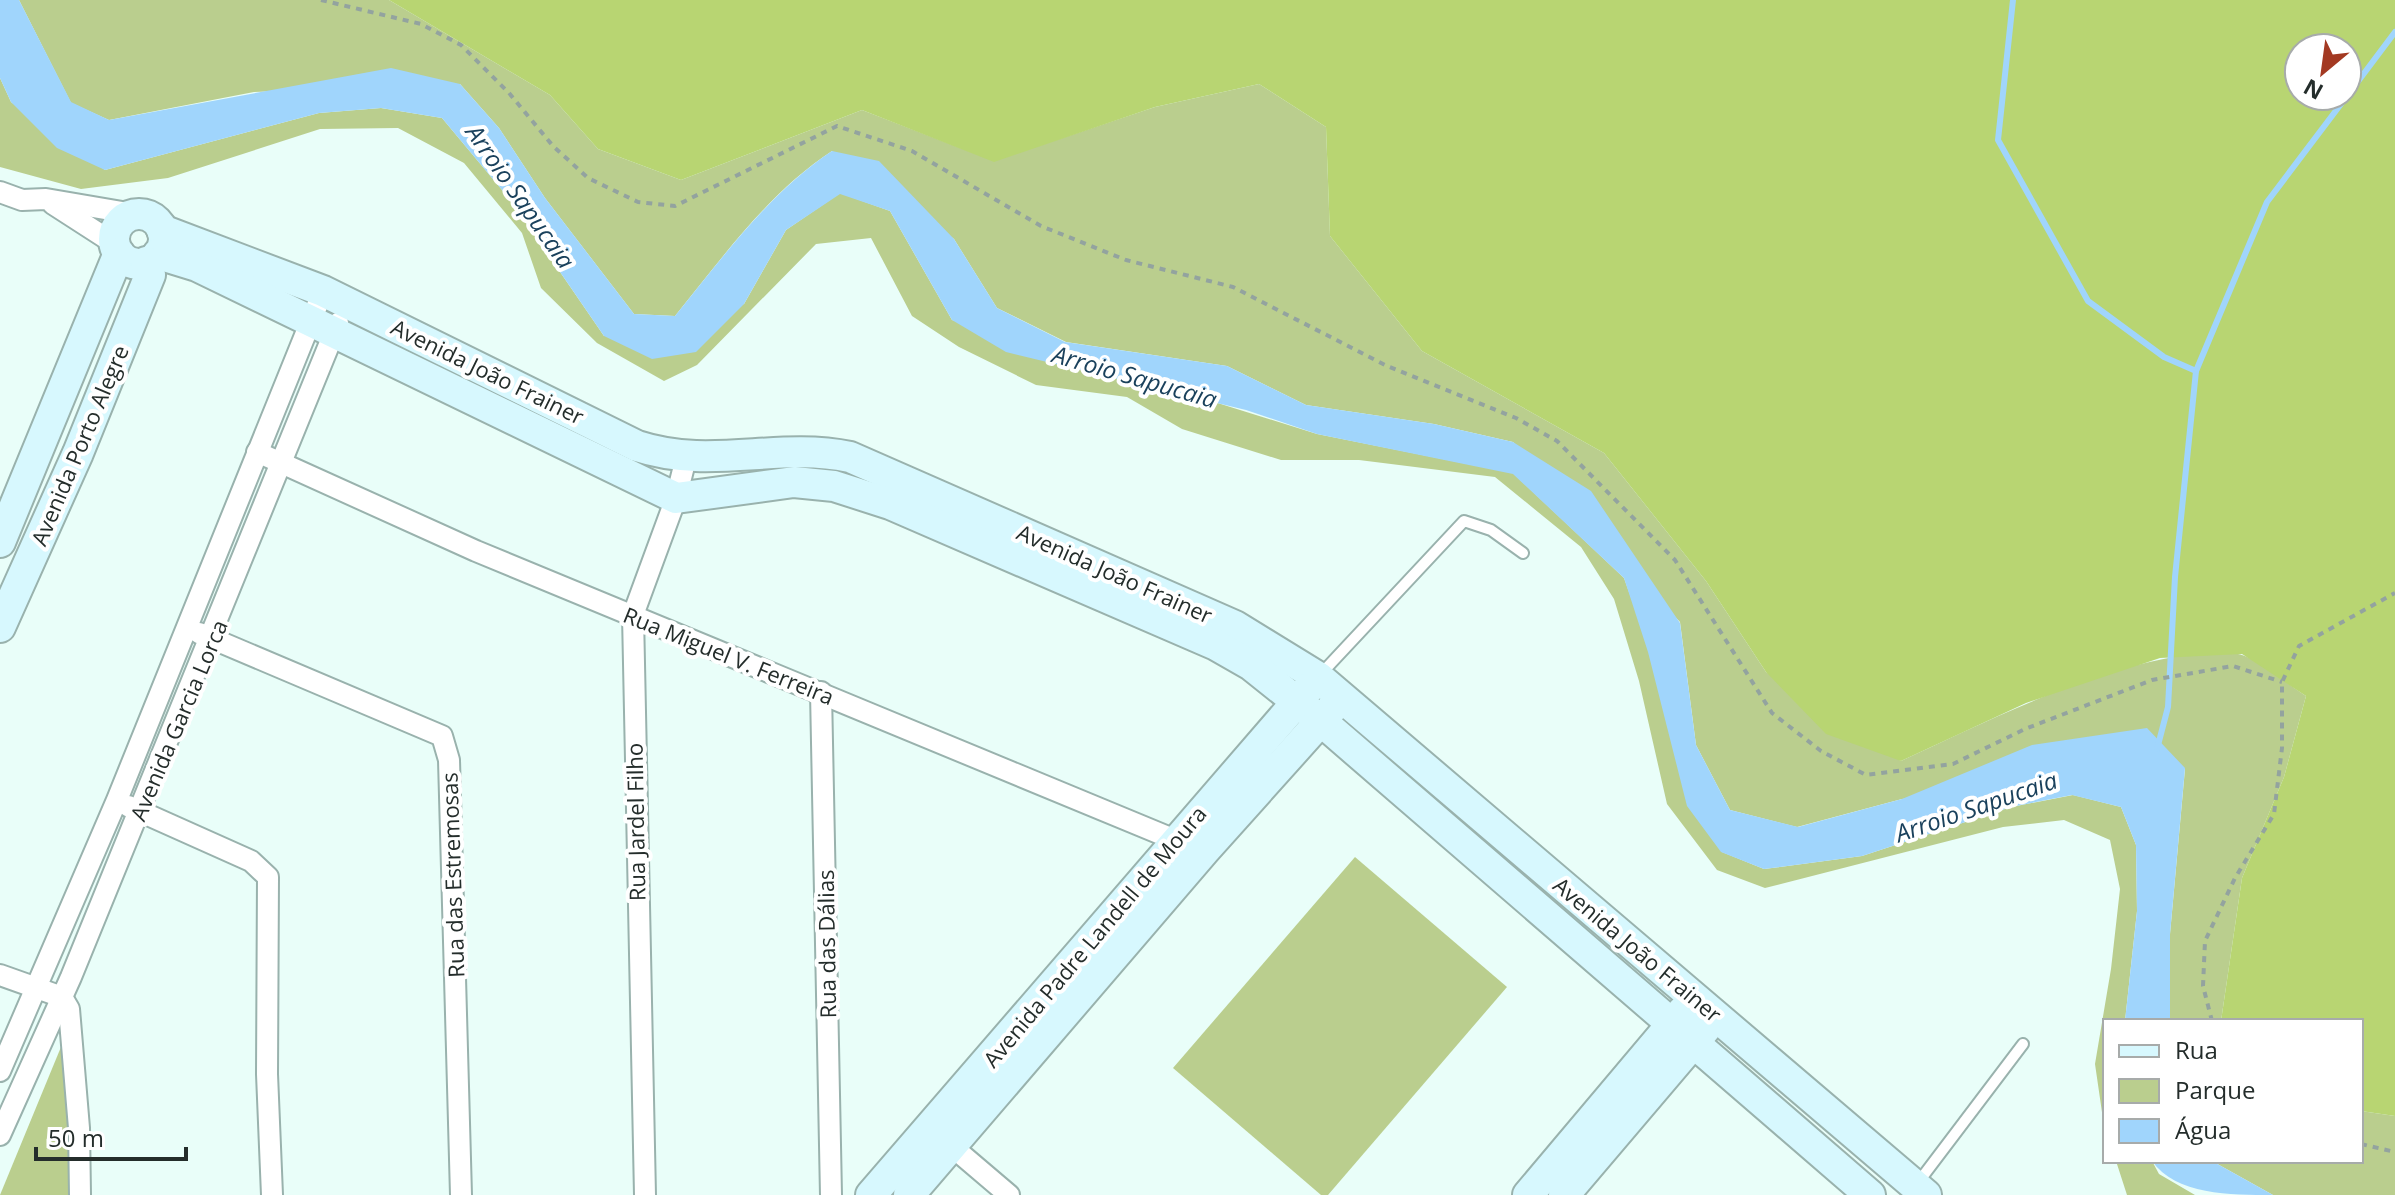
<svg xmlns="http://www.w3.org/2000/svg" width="2395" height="1195" viewBox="0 0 2395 1195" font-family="'Open Sans',sans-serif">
<rect width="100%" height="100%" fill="#e9fef9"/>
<g fill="#bace8e">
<path d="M19,0h370l161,95 48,54 83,31 181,-70 132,51 161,-54 104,-23 67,43 4,109 92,115 182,102 102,128 60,91 135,89c91,-42 237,-117 337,-107 16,2 53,33 68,42l-22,81 -42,101 -21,143h-51v-87l15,-165 -283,30 -105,28 -67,-17 -34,-65 -16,-123 -167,-180 -79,-18 -128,-19 -79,-39 -161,-24 -69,-34 -43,-69 -122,-88c-63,41 -109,106 -157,165l-41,-2 -89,-116 -46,-70 -39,-44 -206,8 -145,28 -38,-17z"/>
<polygon points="0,78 11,102 105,170 319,113 381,108 442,118 512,202 604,336 744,304 786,230 840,193 890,211 952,320 1317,434 1513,473 1624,578 1722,852 1764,869 1862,856 2011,807 2073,795 2121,807 2136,845 2137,911 2125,1021 2105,1021 2105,1133 2095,1064 2111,969 2120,889 2110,840 2064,820 2003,827 1765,888 1717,870 1667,804 1639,681 1614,599 1581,547 1495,477 1359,460 1281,460 1182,429 1127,397 1036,385 959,347 912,316 871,238 816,244 697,365 664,381 597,343 541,288 522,233 464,163 398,128 320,129 168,178 81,189 0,167"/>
<polygon points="1355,857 1507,987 1328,1195 1321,1195 1173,1068"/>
<polygon points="68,1030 70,1195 0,1195"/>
<polygon points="2361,1111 2395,1116 2395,1195 2273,1195 2212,1161 2361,1161"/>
<polygon points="2116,1161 2152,1161 2159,1174 2195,1195 2127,1195"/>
</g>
<path fill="#b8d572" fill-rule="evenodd" d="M389,0h2006v1116l-34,-5v-90h-140l21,-143 42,-101 22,-81 -64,-42 -82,4 -134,45 -125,58 -75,-27 -60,-62 -60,-91 -102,-128 -182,-102 -92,-115 -4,-109 -67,-43 -104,23 -161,55 -132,-52 -181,70 -83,-31 -48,-54zM2299,48h48v48h-48z"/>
<g fill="#a0d5fc">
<path d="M0,0h19l52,102 38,18 282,-52 69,16 39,44 46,70 89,116 41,2c48,-59 94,-123 157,-165l47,10 75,78 43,69 68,34 162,24 79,39 128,19 79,18 78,49 89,132 16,122 34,65 68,17 104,-28 130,-54 115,-17 38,40 -15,166v87h-45l12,-110 -1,-66 -15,-38 -49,-12 -61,12 -149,49 -98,13 -43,-17 -34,-46 -39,-154 -24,-74 -111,-104 -196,-40 -71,-24 -240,-58 -54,-32 -62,-109 -50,-17 -54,36 -42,74 -48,48 -44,7 -48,-23 -92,-134 -70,-84 -61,-10 -62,5 -214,57 -48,-22 -46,-46 -11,-24z"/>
<path d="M2152,1161h60l61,34c-43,0 -97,0 -121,-34z"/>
</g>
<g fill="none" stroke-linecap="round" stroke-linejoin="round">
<g stroke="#a0d5fc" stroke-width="6">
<polyline points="2013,0 1998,140 2088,301 2164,357 2196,371"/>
<polyline points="2347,96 2395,32"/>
<polyline points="2157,749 2168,707 2175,577 2196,371 2267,202 2347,96"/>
</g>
<defs>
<g id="lane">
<polyline points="1319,676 1464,521 1491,530 1523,553"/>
<polyline points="1917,1184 2023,1044"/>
</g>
<g id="street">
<polyline points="0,192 22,200 46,199 134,214"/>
<polyline points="53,204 115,244"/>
<polyline points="257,452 476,551 1185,844"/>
<polyline points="199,633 442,736 449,760 461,1195"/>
<polyline points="821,692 831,1195"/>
<polyline points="128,806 251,861 268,877 267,1074 272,1195"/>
<polyline points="0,975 62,997 69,1009 79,1128 80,1195"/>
<polyline points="0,1071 117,800 323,291"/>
<polyline points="0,1135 71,977 338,323"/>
<polyline points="942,1138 1009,1195"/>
<polyline points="645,1195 633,615 676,498 686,458"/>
</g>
<g id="secondary">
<circle cx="139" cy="239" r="25"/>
<path d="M162,230l161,61 314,155c73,24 140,-4 213,11l385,169 83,51 608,518"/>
<polyline points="158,254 197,266 676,498 794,482 834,486 890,504 1216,645 1251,665 1320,720 1870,1195"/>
<polyline points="0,542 119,253"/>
<polyline points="0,627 78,453 150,275 146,262"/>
<polyline points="871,1195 1309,688"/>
<polyline points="909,1195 1205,850 1333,707"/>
<polyline points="1528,1195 1683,1011"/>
<polyline points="1564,1195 1705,1029"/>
</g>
</defs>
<use href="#lane" stroke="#99b2ad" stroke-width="14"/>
<use href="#street" stroke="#99b2ad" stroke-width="24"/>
<use href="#secondary" stroke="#99b2ad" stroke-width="34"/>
<g stroke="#93a39f" stroke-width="4" stroke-dasharray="6 6" stroke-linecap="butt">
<polyline points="321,0 421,24 461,45 509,93 553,146 588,178 638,202 675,206 837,126 912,151 1041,226 1126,260 1233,287 1387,366 1516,418 1557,441 1675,560 1772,713 1821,751 1866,775 1953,764 2025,729 2152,680 2233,666 2282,682"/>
<polyline points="2212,1021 2203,986 2205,941 2235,878 2274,814 2282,748 2282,682 2299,646 2395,593"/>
<polyline points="2361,1144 2395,1152"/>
</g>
<use href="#lane" stroke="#fff" stroke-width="10"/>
<use href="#street" stroke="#fff" stroke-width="20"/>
<use href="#secondary" stroke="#d7f8fe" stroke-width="30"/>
</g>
<g text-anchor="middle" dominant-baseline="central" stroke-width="8" stroke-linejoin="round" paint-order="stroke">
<g font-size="22" fill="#242d2b" stroke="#fff">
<text transform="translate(488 371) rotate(26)">Avenida João Frainer</text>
<text transform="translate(79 445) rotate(-67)">Avenida Porto Alegre</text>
<text transform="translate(1115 573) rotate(24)">Avenida João Frainer</text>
<text transform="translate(729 655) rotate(22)">Rua Miguel V. Ferreira</text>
<text transform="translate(178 720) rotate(-67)">Avenida Garcia Lorca</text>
<text transform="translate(635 822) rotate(-91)">Rua Jardel Filho</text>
<text transform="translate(452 875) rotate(-92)">Rua das Estremosas</text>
<text transform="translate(1094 936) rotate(-50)">Avenida Padre Landell de Moura</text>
<text transform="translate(826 944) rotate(-91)">Rua das Dálias</text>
<text transform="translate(1638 949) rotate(40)">Avenida João Frainer</text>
</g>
<g font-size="24" font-style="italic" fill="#1a415c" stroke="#fff">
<text transform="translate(521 196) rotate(55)">Arroio Sapucaia</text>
<text transform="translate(1135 376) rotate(16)">Arroio Sapucaia</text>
<text transform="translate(1976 806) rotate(-19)">Arroio Sapucaia</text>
</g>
</g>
<rect x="2103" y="1019" width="260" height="144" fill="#ffffff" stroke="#a7abaa" stroke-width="2"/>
<rect x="2119" y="1045" width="40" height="12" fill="#d7f8fe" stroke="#a7abaa" stroke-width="2"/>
<text x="2175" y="1059" font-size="24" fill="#242d2b">Rua</text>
<rect x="2119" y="1079" width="40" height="24" fill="#bace8e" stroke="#a7abaa" stroke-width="2"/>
<text x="2175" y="1099" font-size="24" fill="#242d2b">Parque</text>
<rect x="2119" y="1119" width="40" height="24" fill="#a0d5fc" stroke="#a7abaa" stroke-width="2"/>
<text x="2175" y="1139" font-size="24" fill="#242d2b">Água</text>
<g transform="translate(2323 72) rotate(209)"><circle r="38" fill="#ffffff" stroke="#a7abaa" stroke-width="2"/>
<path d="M0-6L14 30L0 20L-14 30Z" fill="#a33922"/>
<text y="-12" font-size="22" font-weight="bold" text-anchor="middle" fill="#242d2b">N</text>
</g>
<path d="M36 1147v12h150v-12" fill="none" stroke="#242d2b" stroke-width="4"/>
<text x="48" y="1147" font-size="24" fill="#242d2b" stroke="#ffffff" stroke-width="6" paint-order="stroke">50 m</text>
</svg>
